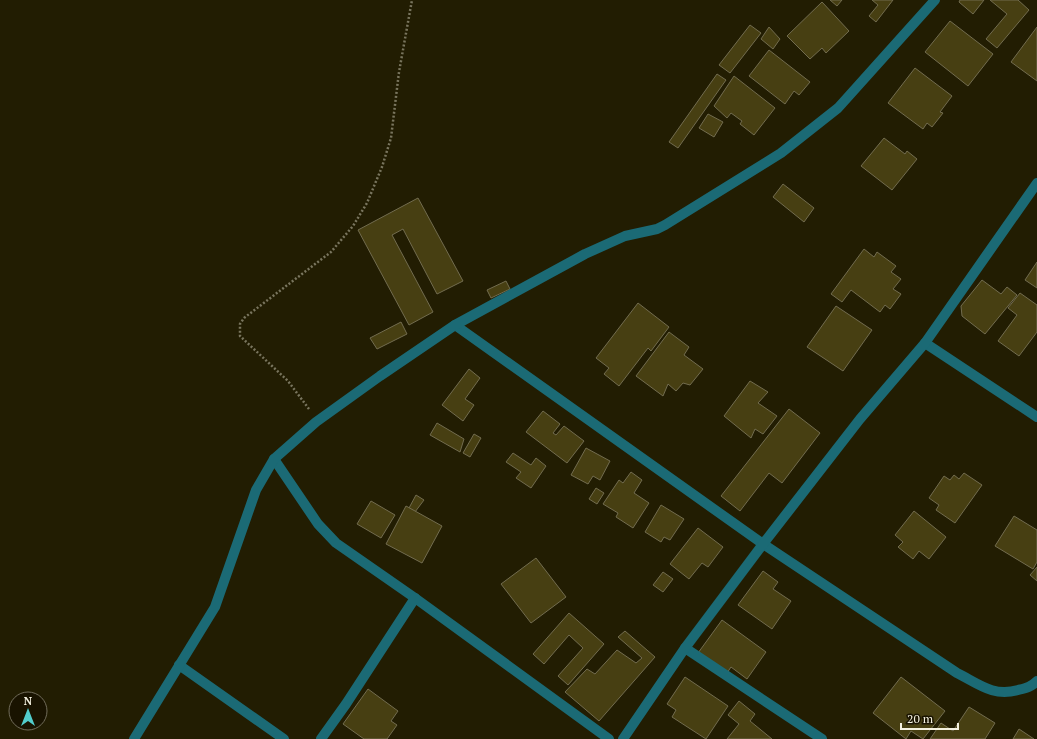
<svg xmlns="http://www.w3.org/2000/svg" width="1037" height="739" viewBox="0 0 1037 739" font-family="'PT Serif',serif">
<rect width="100%" height="100%" fill="#221d02"/>
<g fill="#473f12" stroke="#726c4f">
<polygon points="830,0 842,0 837,6"/>
<polygon points="872,0 893,0 876,22 869,16 878,5"/>
<polygon points="960,0 984,0 973,14 959,2"/>
<polygon points="990,0 1018,0 1029,10 997,48 986,39 1007,14"/>
<polygon points="822,2 849,31 826,53 822,48 810,59 787,36"/>
<polygon points="950,21 993,54 968,86 925,52"/>
<polygon points="750,25 761,33 730,73 719,65"/>
<polygon points="769,27 780,39 773,49 761,39"/>
<polygon points="1037,27 1037,81 1011,62"/>
<polygon points="769,50 810,82 799,95 794,91 785,104 749,76"/>
<polygon points="915,68 952,96 940,112 943,113 932,127 927,123 923,129 888,103"/>
<polygon points="717,74 726,80 678,148 669,142"/>
<polygon points="734,76 775,108 754,135 740,124 742,121 731,113 727,118 714,106"/>
<polygon points="708,114 723,122 714,137 699,128"/>
<polygon points="884,138 905,154 907,151 917,159 892,190 861,166"/>
<polygon points="783,184 814,208 804,222 773,197"/>
<polygon points="418,198 463,281 437,294 403,229 392,235 433,312 409,325 358,230"/>
<polygon points="864,249 874,257 877,252 896,266 891,272 901,279 893,289 901,294 890,309 885,305 880,312 851,290 842,302 831,294"/>
<polygon points="1037,262 1037,288 1025,280"/>
<polygon points="982,280 1001,294 1007,287 1017,295 985,334 962,316 961,306"/>
<polygon points="506,281 510,289 491,298 487,290"/>
<polygon points="1020,293 1037,305 1037,332 1019,356 998,341 1017,315 1008,308"/>
<polygon points="638,303 669,327 651,351 648,348 619,386 604,374 609,368 596,358"/>
<polygon points="836,306 872,330 843,371 807,347"/>
<polygon points="401,322 407,334 377,349 370,338"/>
<polygon points="669,332 689,347 684,355 703,369 690,385 683,383 676,391 668,384 663,396 636,376"/>
<polygon points="469,369 480,378 465,399 474,405 463,421 442,405"/>
<polygon points="750,381 768,392 758,403 777,416 763,434 755,429 751,438 724,416"/>
<polygon points="789,409 820,433 782,483 769,473 740,511 721,496"/>
<polygon points="543,411 560,424 553,433 556,435 564,426 584,441 567,463 526,432"/>
<polygon points="437,423 464,439 460,452 430,435"/>
<polygon points="474,434 481,438 470,457 463,453"/>
<polygon points="586,448 610,461 600,480 593,476 588,484 571,475"/>
<polygon points="513,453 531,465 536,458 546,466 531,488 516,478 521,472 506,462"/>
<polygon points="631,472 642,480 634,493 649,503 633,528 616,517 618,513 603,504 619,480 623,483"/>
<polygon points="964,473 982,485 955,523 936,510 939,505 929,498 944,476 950,480 954,475 959,479"/>
<polygon points="596,488 604,493 597,504 589,499"/>
<polygon points="416,495 424,500 415,512 409,508"/>
<polygon points="371,501 395,515 381,538 357,524"/>
<polygon points="661,505 684,519 670,540 664,537 661,542 645,532"/>
<polygon points="406,506 442,526 422,563 386,544"/>
<polygon points="914,511 946,537 929,559 919,551 913,559 898,547 903,542 895,535"/>
<polygon points="1014,516 1037,530 1037,562 1033,569 995,546"/>
<polygon points="698,528 723,547 708,567 702,563 689,579 670,564"/>
<polygon points="536,558 566,597 531,623 501,584"/>
<polygon points="1037,567 1037,581 1030,575"/>
<polygon points="763,571 778,582 773,589 791,601 772,629 738,605"/>
<polygon points="663,572 673,579 663,592 653,585"/>
<polygon points="569,613 604,644 568,685 558,676 583,648 569,635 544,664 533,654"/>
<polygon points="722,620 766,652 747,679 731,667 727,673 698,653"/>
<polygon points="625,631 655,657 599,721 565,692 587,669 595,674 617,650 636,663 642,658 618,637"/>
<polygon points="685,677 728,706 706,739 672,717 676,710 667,704"/>
<polygon points="901,677 945,711 923,739 911,731 906,739 873,713"/>
<polygon points="368,689 398,711 391,721 397,725 387,739 364,739 343,724"/>
<polygon points="739,701 755,714 750,721 772,739 727,739 739,724 728,715"/>
<polygon points="969,707 995,723 985,739 930,739 941,723 953,731"/>
<polygon points="1019,729 1034,739 1013,739"/>
</g>
<g fill="none" stroke-linecap="round" stroke-linejoin="round">
<polyline stroke="#79755e" stroke-width="2.5" stroke-dasharray="2 2" stroke-linecap="butt" points="309,409 288,381 240,336 240,324 244,318 331,252 353,226 367,203 382,167 391,138 399,72 412,0"/>
<g stroke="#1b6a75" stroke-width="10">
<path d="M455,325l308,219 194,129c22,11 36,24 61,17 8,-2 13,-3 19,-9"/>
<polyline points="925,343 1037,417"/>
<polyline points="274,459 318,524 336,543 415,598 609,739"/>
<polyline points="685,648 822,739"/>
<polyline points="179,665 284,739"/>
<polyline points="134,739 215,607 256,490 274,459 316,422 380,376 455,325 585,254 625,236 657,229 665,225 781,153 838,108 935,0"/>
<polyline points="321,739 346,704 415,598"/>
<polyline points="623,739 685,648 763,544 860,419 925,343 1037,183"/>
</g>
</g>
<g transform="translate(28 711)"><circle r="19" fill="#191300" stroke="#716c5a"/>
<path d="M0-3L7 15L0 10L-7 15Z" fill="#52cdcc"/>
<text y="-6" font-size="11" font-weight="bold" text-anchor="middle" fill="#f4f1e0">N</text>
</g>
<path d="M901 723v6h57v-6" fill="none" stroke="#f4f1e0" stroke-width="2"/>
<text x="907" y="723" font-size="12" fill="#f4f1e0" stroke="#191300" stroke-width="3" paint-order="stroke">20 m</text>
</svg>
